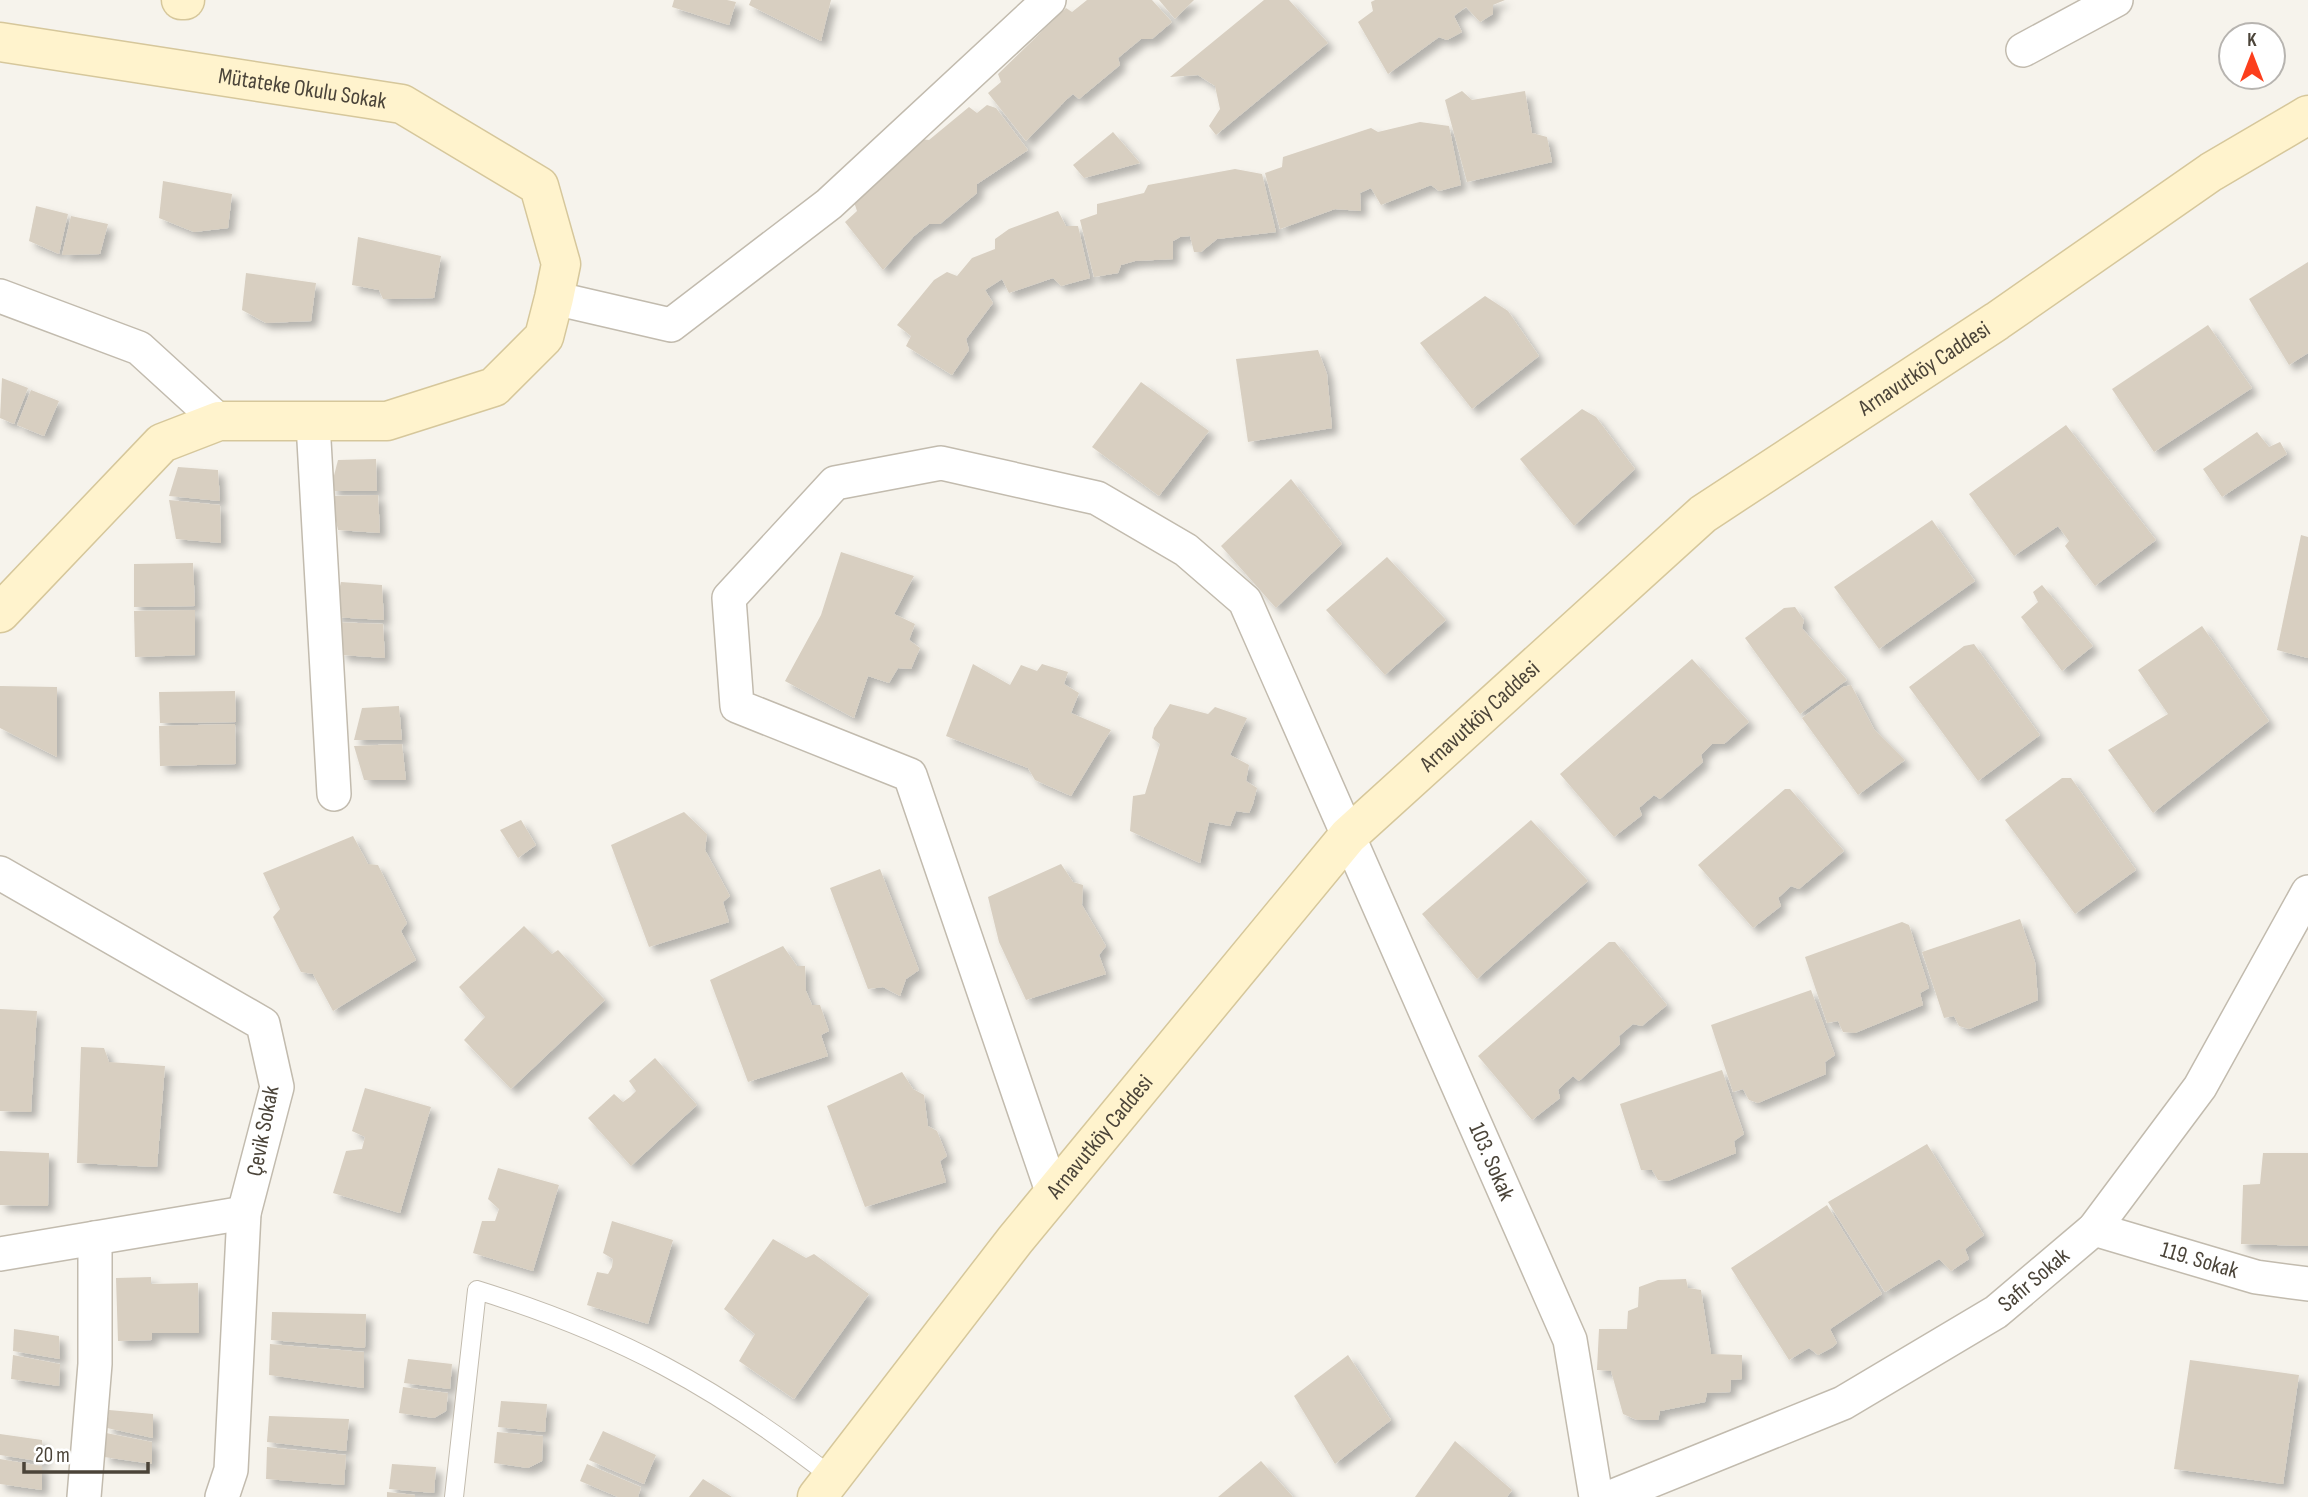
<svg xmlns="http://www.w3.org/2000/svg" width="2308" height="1497" viewBox="0 0 2308 1497" font-family="'Sofia Sans Condensed',sans-serif">
<defs>
<filter id="shadow"><feDropShadow dx="6" dy="6" stdDeviation="3.5" flood-color="#0004"/></filter>
</defs>
<rect width="100%" height="100%" fill="#f6f3ec"/>
<g fill="#d8cfc1" filter="url(#shadow)">
<polygon points="674,0 727,0 736,2 729,25 672,7"/>
<polygon points="751,0 831,0 821,41 749,5"/>
<polygon points="1087,0 1152,0 1172,22 1152,39 1141,39 1118,58 1120,65 1079,99 1073,94 1067,99 1026,141 988,93 1001,82 998,74 1066,8 1072,12"/>
<polygon points="1159,0 1194,0 1175,19"/>
<polygon points="1264,0 1289,0 1328,43 1216,135 1209,126 1220,109 1215,86 1198,75 1170,77"/>
<polygon points="1375,0 1505,0 1493,5 1493,14 1480,22 1466,7 1454,16 1462,32 1447,40 1439,37 1388,74 1358,22 1373,11 1371,2"/>
<polygon points="1462,91 1472,100 1525,91 1532,133 1547,137 1552,162 1467,182 1445,100"/>
<polygon points="987,105 996,108 1028,150 977,184 977,193 940,224 929,224 914,236 883,270 845,222 857,211 854,202 920,139 929,140 969,107 977,113"/>
<polygon points="1420,122 1449,126 1461,185 1439,191 1431,185 1381,205 1371,188 1360,193 1361,211 1335,209 1280,229 1265,173 1282,167 1283,157 1371,128 1378,132"/>
<polygon points="1113,132 1140,163 1084,178 1073,165"/>
<polygon points="1235,169 1262,174 1276,232 1217,239 1201,252 1194,252 1190,236 1180,237 1173,241 1173,259 1135,261 1121,265 1118,273 1094,277 1080,220 1097,214 1097,204 1144,193 1148,185"/>
<polygon points="163,181 232,194 228,228 194,232 159,218"/>
<polygon points="36,206 68,214 59,254 29,241"/>
<polygon points="1058,211 1066,226 1078,226 1090,278 1061,286 1053,278 1009,293 1002,279 985,290 993,303 966,339 969,350 952,375 906,346 911,336 897,325 934,280 947,272 957,276 972,258 995,249 995,239 1009,229"/>
<polygon points="71,216 108,224 100,254 62,255"/>
<polygon points="358,237 441,256 434,298 383,299 379,290 352,285"/>
<polygon points="2308,262 2308,353 2289,365 2249,299"/>
<polygon points="246,273 316,283 311,321 266,323 242,310"/>
<polygon points="1485,296 1508,311 1539,356 1472,409 1420,343"/>
<polygon points="2208,325 2252,388 2154,452 2112,389"/>
<polygon points="1318,350 1327,374 1332,428 1248,442 1236,359"/>
<polygon points="2,378 28,388 14,424 0,418"/>
<polygon points="1141,382 1209,431 1159,496 1092,447"/>
<polygon points="31,390 59,401 44,436 17,425"/>
<polygon points="1582,409 1596,417 1635,469 1574,526 1520,459"/>
<polygon points="2066,425 2156,540 2095,586 2065,546 2069,541 2058,526 2014,556 1969,494"/>
<polygon points="2257,432 2269,447 2280,442 2287,454 2222,497 2203,469"/>
<polygon points="376,459 377,491 330,491 338,460"/>
<polygon points="178,467 218,470 220,501 169,496"/>
<polygon points="1291,479 1342,544 1276,608 1221,546"/>
<polygon points="378,495 380,533 338,530 330,496"/>
<polygon points="169,500 220,505 221,543 176,539"/>
<polygon points="1932,520 1975,581 1879,649 1834,587"/>
<polygon points="2301,535 2308,537 2308,658 2277,650"/>
<polygon points="841,552 914,576 894,614 915,624 909,640 920,648 911,669 898,668 889,683 868,676 854,718 785,681 821,615"/>
<polygon points="1387,557 1446,620 1385,675 1326,610"/>
<polygon points="193,563 195,606 134,607 134,564"/>
<polygon points="341,582 382,585 384,620 333,617"/>
<polygon points="2042,585 2093,646 2062,671 2021,617 2038,602 2033,592"/>
<polygon points="1795,607 1804,620 1802,628 1847,680 1800,714 1745,638 1784,608"/>
<polygon points="195,610 195,655 135,657 134,611"/>
<polygon points="332,622 383,624 385,658 342,655"/>
<polygon points="2202,626 2269,721 2153,813 2108,750 2168,714 2138,670"/>
<polygon points="1974,644 2040,735 1978,781 1909,687 1964,646"/>
<polygon points="1692,659 1749,722 1724,744 1712,744 1701,755 1703,762 1660,799 1654,795 1639,808 1642,815 1614,837 1560,774"/>
<polygon points="973,664 1010,685 1021,665 1037,671 1042,664 1068,672 1064,684 1079,693 1071,713 1111,730 1071,796 1035,780 1028,768 946,736"/>
<polygon points="1851,685 1874,729 1905,760 1858,795 1802,718 1843,687"/>
<polygon points="0,686 57,687 57,757 0,728"/>
<polygon points="235,691 236,722 160,723 159,692"/>
<polygon points="1170,704 1208,714 1215,707 1247,718 1230,755 1249,765 1246,781 1257,788 1253,804 1249,813 1236,811 1230,826 1209,822 1200,863 1130,831 1133,796 1145,794 1160,744 1152,738 1154,728"/>
<polygon points="399,706 402,740 354,740 362,708"/>
<polygon points="235,724 236,764 160,766 159,726"/>
<polygon points="402,744 406,780 364,780 354,746"/>
<polygon points="2062,778 2071,778 2136,870 2075,914 2005,820"/>
<polygon points="1785,789 1790,789 1844,851 1799,889 1791,886 1778,898 1781,906 1753,928 1698,865"/>
<polygon points="684,812 707,834 705,850 730,896 723,902 729,922 649,947 611,845"/>
<polygon points="521,820 536,845 518,858 500,830"/>
<polygon points="1531,820 1588,881 1477,979 1422,914"/>
<polygon points="353,836 368,864 378,865 407,923 401,931 416,960 333,1011 313,974 301,972 273,917 280,909 263,873"/>
<polygon points="1061,864 1073,882 1083,885 1082,905 1106,946 1099,955 1106,974 1026,1000 999,942 988,897"/>
<polygon points="880,869 919,970 906,979 900,996 883,987 868,989 830,888"/>
<polygon points="2020,919 2035,962 2038,1000 1969,1029 1959,1026 1954,1016 1944,1018 1922,952"/>
<polygon points="1902,922 1909,925 1929,988 1920,993 1923,1005 1855,1033 1843,1032 1838,1021 1827,1023 1805,957"/>
<polygon points="524,926 552,954 558,950 605,1000 511,1089 464,1040 485,1017 459,987"/>
<polygon points="1609,942 1615,942 1667,1005 1642,1026 1633,1024 1619,1036 1620,1044 1579,1081 1573,1076 1565,1083 1558,1090 1560,1098 1532,1120 1478,1056"/>
<polygon points="783,946 797,966 805,966 806,991 812,1005 820,1005 829,1031 821,1035 828,1056 748,1082 710,980"/>
<polygon points="1811,990 1835,1055 1825,1062 1826,1074 1758,1103 1749,1100 1743,1089 1733,1092 1711,1025"/>
<polygon points="0,1009 37,1011 31,1112 0,1111"/>
<polygon points="81,1047 104,1048 109,1062 165,1066 157,1167 77,1163"/>
<polygon points="655,1058 697,1105 631,1166 588,1118 614,1094 623,1102 630,1097 636,1091 629,1081"/>
<polygon points="1722,1070 1744,1134 1734,1141 1736,1153 1668,1181 1658,1180 1652,1170 1641,1170 1620,1104"/>
<polygon points="902,1072 913,1089 924,1095 928,1126 937,1131 947,1156 940,1161 946,1182 865,1207 827,1106"/>
<polygon points="365,1088 431,1107 400,1213 333,1193 346,1151 362,1149 365,1137 352,1131"/>
<polygon points="1927,1144 1984,1235 1965,1249 1969,1259 1951,1271 1939,1259 1885,1292 1828,1202"/>
<polygon points="0,1151 49,1153 48,1206 0,1205"/>
<polygon points="2263,1153 2308,1153 2308,1246 2241,1244 2243,1185 2260,1184"/>
<polygon points="498,1168 559,1185 533,1271 473,1253 482,1221 495,1221 499,1209 488,1199"/>
<polygon points="1827,1205 1882,1294 1830,1329 1837,1343 1833,1347 1818,1355 1809,1348 1789,1360 1731,1268"/>
<polygon points="612,1221 673,1240 648,1324 587,1305 597,1272 608,1274 612,1267 613,1259 603,1253"/>
<polygon points="773,1239 806,1258 814,1254 869,1294 794,1399 739,1361 755,1334 724,1309"/>
<polygon points="151,1277 151,1284 198,1283 199,1333 152,1333 152,1340 118,1341 116,1278"/>
<polygon points="1686,1279 1688,1288 1701,1290 1711,1354 1742,1355 1742,1379 1731,1380 1730,1392 1707,1393 1705,1402 1660,1411 1658,1420 1637,1420 1623,1414 1611,1371 1597,1370 1599,1329 1627,1329 1628,1311 1638,1307 1639,1287 1658,1280"/>
<polygon points="272,1312 366,1314 365,1348 271,1340"/>
<polygon points="14,1329 59,1336 60,1359 13,1351"/>
<polygon points="270,1344 364,1352 364,1388 269,1375"/>
<polygon points="13,1355 60,1364 59,1386 11,1379"/>
<polygon points="1348,1355 1391,1420 1335,1464 1294,1396"/>
<polygon points="408,1359 452,1364 450,1389 404,1383"/>
<polygon points="2190,1360 2299,1375 2283,1484 2174,1469"/>
<polygon points="403,1387 448,1393 446,1411 434,1418 399,1413"/>
<polygon points="501,1401 547,1404 545,1432 498,1427"/>
<polygon points="109,1410 153,1414 153,1438 107,1428"/>
<polygon points="269,1416 349,1419 346,1451 267,1442"/>
<polygon points="603,1431 656,1455 644,1484 589,1460"/>
<polygon points="497,1432 543,1436 542,1461 528,1468 494,1463"/>
<polygon points="106,1433 152,1442 152,1464 104,1457"/>
<polygon points="0,1434 42,1440 44,1462 0,1455"/>
<polygon points="1455,1441 1512,1490 1507,1497 1415,1497"/>
<polygon points="267,1447 346,1455 344,1485 266,1479"/>
<polygon points="0,1459 42,1466 42,1490 0,1484"/>
<polygon points="1261,1461 1293,1497 1218,1497"/>
<polygon points="392,1464 436,1467 434,1493 389,1489"/>
<polygon points="587,1464 641,1487 638,1497 618,1497 580,1481"/>
<polygon points="703,1479 732,1497 689,1497"/>
<polygon points="387,1492 415,1495 415,1497 387,1497"/>
</g>
<g fill="none" stroke-linecap="round" stroke-linejoin="round">
<defs>
<path id="lane" d="M454,1497l23,-207c142,44 238,96 355,187"/>
<g id="street">
<polyline points="2023,50 2116,0"/>
<polyline points="0,296 139,348 219,421"/>
<polyline points="554,298 671,325 829,204 1049,0"/>
<polyline points="313,423 334,794"/>
<polyline points="0,873 263,1024 277,1087 244,1213 231,1470 222,1497"/>
<path id="s1" d="M1053,1194l-143,-419 -173,-69 -8,-108 106,-115 106,-20 156,35 89,52 59,51 325,739 26,157"/>
<path id="s2" d="M2094,1229l162,48 52,7"/>
<polyline points="0,1254 244,1213"/>
<polyline points="84,1497 95,1364 95,1238"/>
<path id="s3" d="M1611,1497l232,-94 153,-91 98,-83 106,-142 108,-195"/>
</g>
<g id="secondary">
<polyline points="181,0 185,0"/>
<path id="s4" d="M0,42l402,62 137,82 22,78 -7,34 -10,39 -50,50 -107,34h-168l-57,22 -162,170"/>
<path id="s5" d="M817,1497l198,-257 333,-404 355,-322 294,-193 214,-149 97,-57"/>
</g>
</defs>
<use href="#lane" stroke="#c2bbae" stroke-width="20"/>
<use href="#street" stroke="#c2bbae" stroke-width="36"/>
<use href="#secondary" stroke="#d6c79b" stroke-width="41"/>
<use href="#lane" stroke="#fff" stroke-width="18"/>
<use href="#street" stroke="#fff" stroke-width="33"/>
<use href="#secondary" stroke="#fff3cd" stroke-width="38"/>
</g>
<g text-anchor="middle" dominant-baseline="central" stroke-width="5" stroke-linejoin="round" paint-order="stroke">
<g font-size="23" fill="#4b4439" stroke="#fff">
<text stroke="none"><textPath href="#s4" startOffset="306">Mütateke Okulu Sokak</textPath></text>
<text stroke="none"><textPath href="#s5" startOffset="1592">Arnavutköy Caddesi</textPath></text>
<text stroke="none"><textPath href="#s5" startOffset="1026">Arnavutköy Caddesi</textPath></text>
<text transform="translate(263 1131) rotate(-79)">Çevik Sokak</text>
<text stroke="none"><textPath href="#s5" startOffset="458">Arnavutköy Caddesi</textPath></text>
<text stroke="none"><textPath href="#s1" startOffset="1955">103. Sokak</textPath></text>
<text stroke="none"><textPath href="#s2" startOffset="110">119. Sokak</textPath></text>
<text stroke="none"><textPath href="#s3" startOffset="478">Safir Sokak</textPath></text>
</g>
</g>
<g transform="translate(2252 56)"><circle r="33" fill="#ffffff" stroke="#b7b4b0" stroke-width="2"/>
<path d="M0-5L12 26L0 18L-12 26Z" fill="#fc3f1d"/>
<text y="-10" font-size="19" font-weight="bold" text-anchor="middle" fill="#4b4439">K</text>
</g>
<path d="M24 1462v10h124v-10" fill="none" stroke="#4b4439" stroke-width="3.5"/>
<text x="35" y="1462" font-size="21" fill="#4b4439" stroke="#ffffff" stroke-width="5" paint-order="stroke">20 m</text>
</svg>
